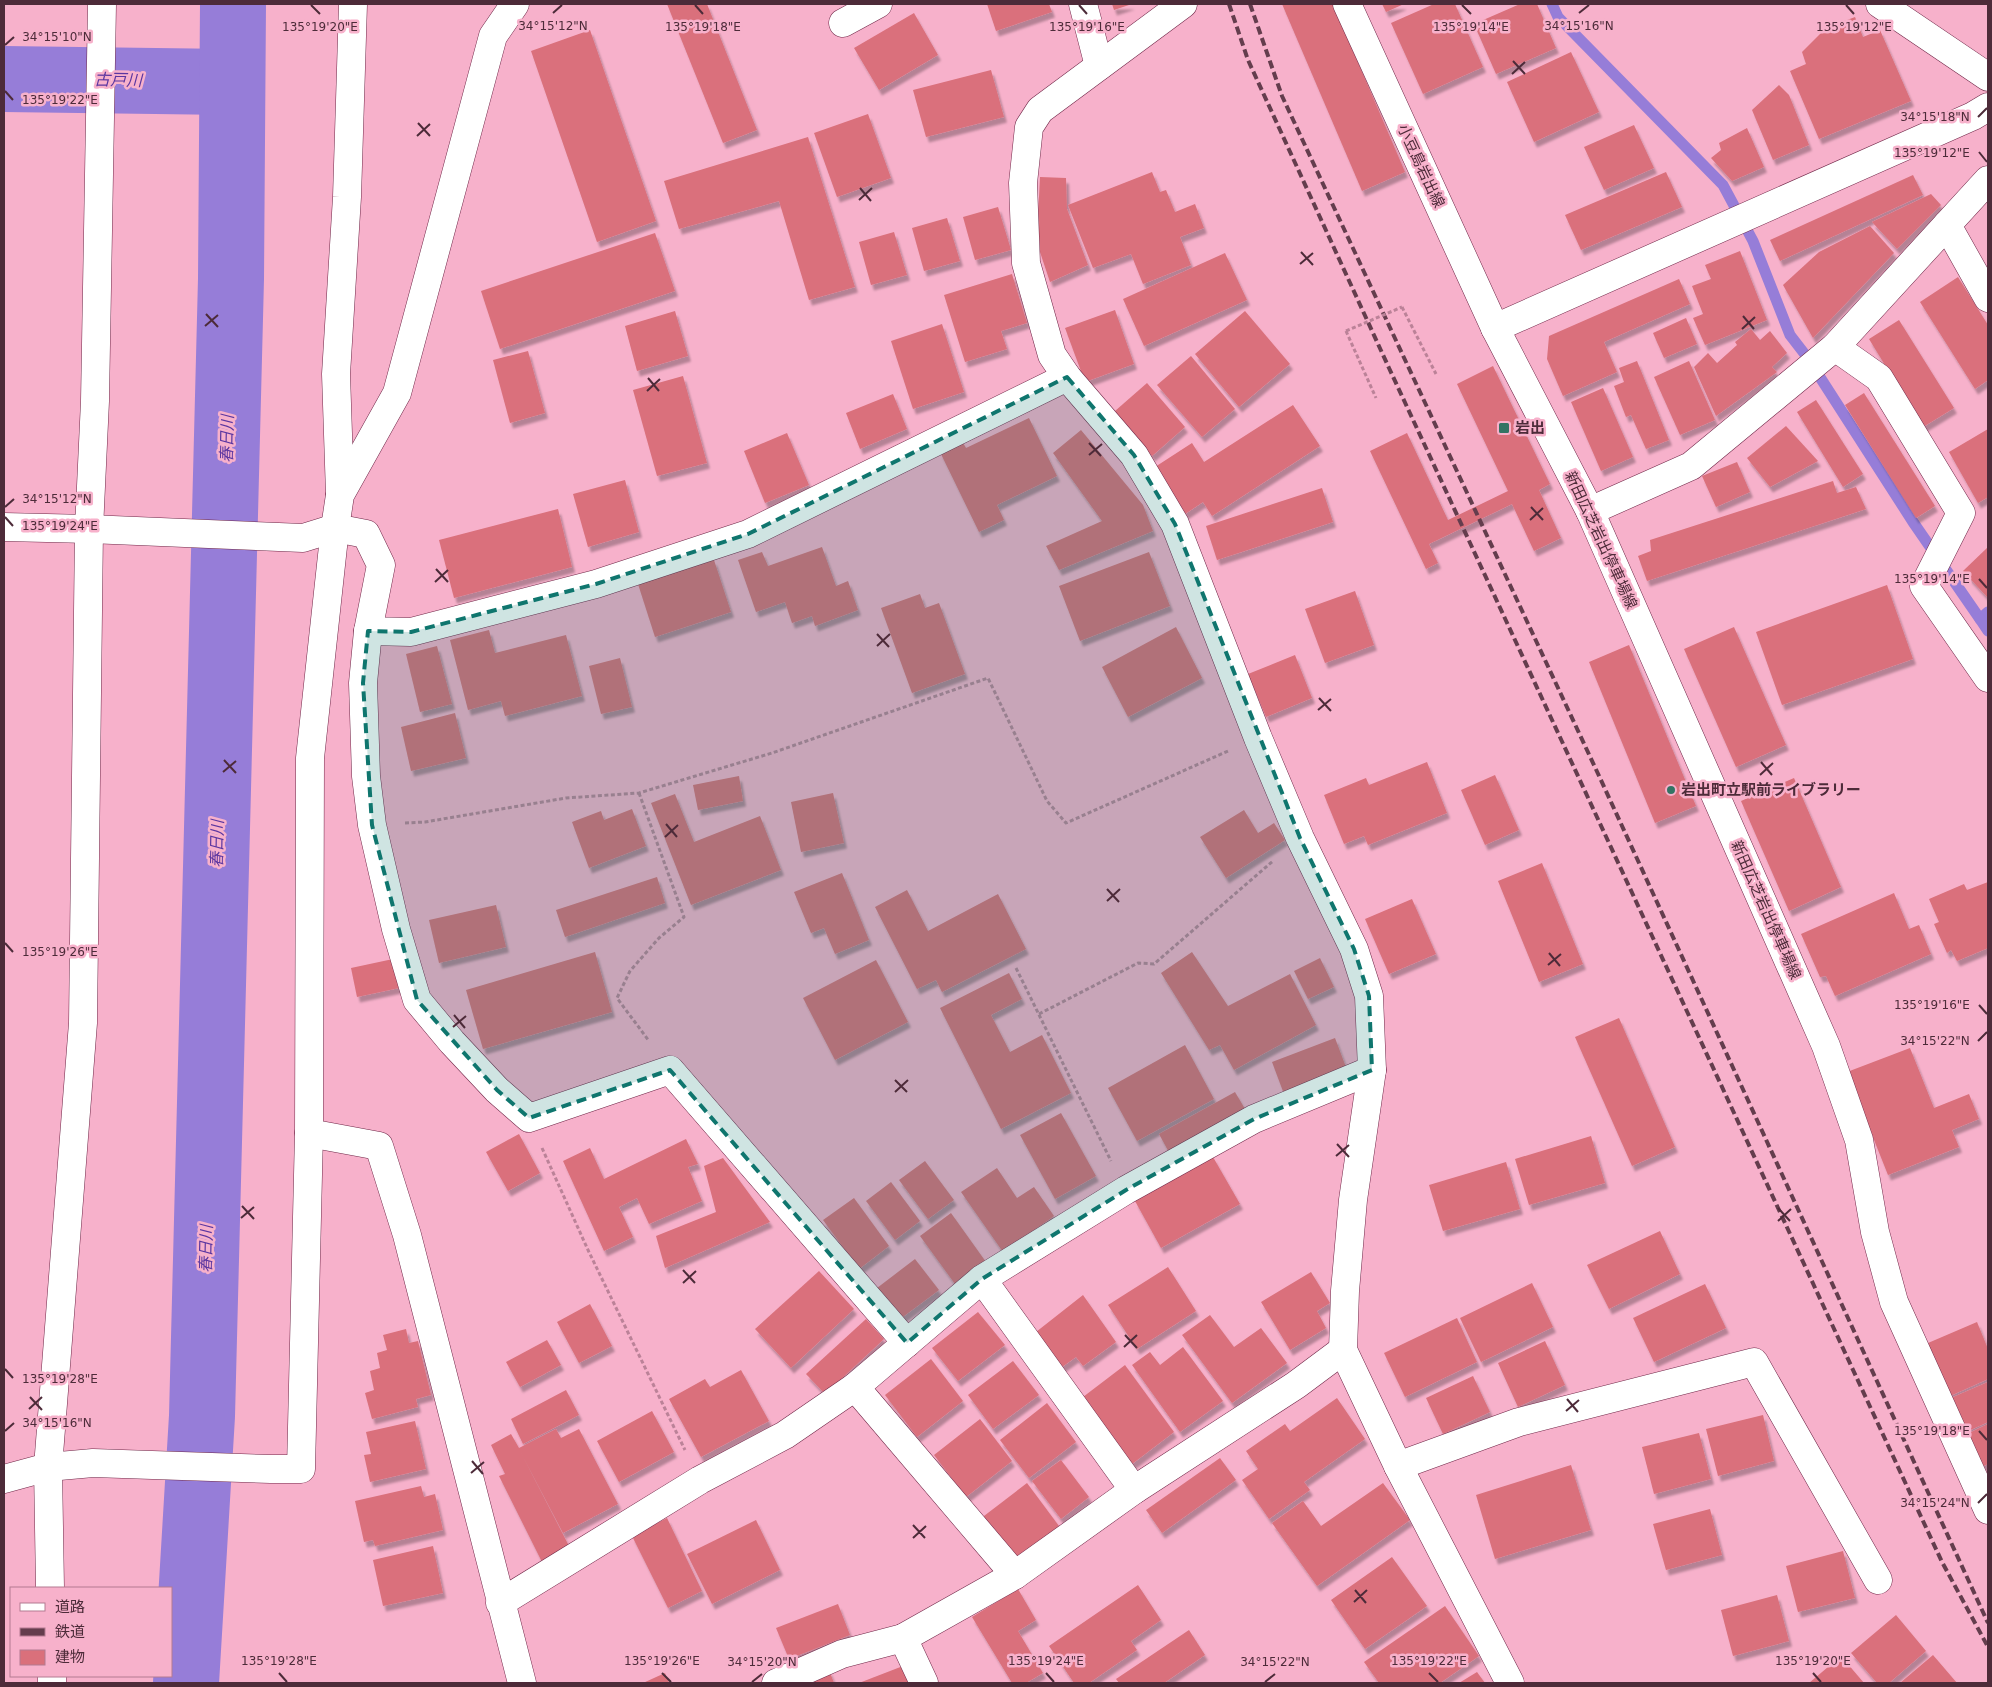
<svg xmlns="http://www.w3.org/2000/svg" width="1992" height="1687" viewBox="0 0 1992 1687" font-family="'DejaVu Sans','Noto Sans JP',sans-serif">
<defs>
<filter id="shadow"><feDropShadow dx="3" dy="5.5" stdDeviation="1" flood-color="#0004"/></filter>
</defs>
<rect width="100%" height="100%" fill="#f7b1cb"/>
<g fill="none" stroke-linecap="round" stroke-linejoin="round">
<g stroke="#967dd8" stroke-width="11">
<polyline points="1552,4 1558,17 1723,185 1753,241 1790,335 1807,357 1913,522 1980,619 1988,612"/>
<polyline points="1980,619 1988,631"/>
</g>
<g stroke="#967dd8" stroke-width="66">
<polyline points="4,79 231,82"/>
<polyline points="186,1683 202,1416 231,279 233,4"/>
</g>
</g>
<g fill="#da707b" filter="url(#shadow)">
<polygon points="667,4 707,4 757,130 723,143"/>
<polygon points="987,4 1049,4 1052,12 996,31"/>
<polygon points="1112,4 1132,4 1114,10"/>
<polygon points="1282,4 1333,4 1405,172 1362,191"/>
<polygon points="1382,4 1404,4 1386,12"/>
<polygon points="1434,4 1455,4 1483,67 1423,94 1391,23"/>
<polygon points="1520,4 1537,4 1556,48 1496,74 1474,24"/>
<polygon points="914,13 938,55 879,90 854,48"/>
<polygon points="1855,17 1863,37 1880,30 1911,101 1819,139 1790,71 1806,64 1802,52 1826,28"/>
<polygon points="590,30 656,221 597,242 531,51"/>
<polygon points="1571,52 1599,112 1534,142 1507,82"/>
<polygon points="991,70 1004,117 926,137 913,90"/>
<polygon points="1779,85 1789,95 1809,145 1773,160 1752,110"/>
<polygon points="868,114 891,178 837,197 814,133"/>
<polygon points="1634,125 1654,168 1604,190 1584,147"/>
<polygon points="1747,128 1764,167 1732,181 1711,158 1721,150 1719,143"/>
<polygon points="808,137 855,287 809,300 779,201 679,229 664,181"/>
<polygon points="1152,172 1160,192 1166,190 1175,212 1195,204 1204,228 1180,237 1191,265 1143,284 1131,254 1093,268 1068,205"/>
<polygon points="1666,172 1682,207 1581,250 1565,215"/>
<polygon points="1913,175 1923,195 1780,261 1770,240"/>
<polygon points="1040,177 1066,178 1067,209 1088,265 1050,282 1040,252 1038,217"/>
<polygon points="1931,194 1941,205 1897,249 1872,222"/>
<polygon points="998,207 1011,250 975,260 963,217"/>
<polygon points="947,218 960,261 924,271 912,228"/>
<polygon points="1870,226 1894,253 1813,338 1783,285 1819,252"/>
<polygon points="894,232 907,275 871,285 859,242"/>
<polygon points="655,233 675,291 500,349 481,291"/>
<polygon points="1740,251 1767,320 1705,345 1693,318 1703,314 1692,286 1711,279 1705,265"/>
<polygon points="1225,253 1247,300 1144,346 1123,299"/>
<polygon points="1012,274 1027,323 1001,331 1007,349 965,362 944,295"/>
<polygon points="1958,277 1988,325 1988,380 1975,389 1920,302"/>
<polygon points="1679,279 1690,304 1604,342 1617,372 1563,396 1547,359 1549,336"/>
<polygon points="1115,310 1134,364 1085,382 1065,328"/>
<polygon points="675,311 688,356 637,371 625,326"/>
<polygon points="1245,311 1290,364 1239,407 1195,354"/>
<polygon points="1686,318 1697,344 1664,358 1653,333"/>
<polygon points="1899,320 1954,408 1923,427 1869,339"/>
<polygon points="942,324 964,392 913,409 891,341"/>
<polygon points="1751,329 1760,340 1770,331 1787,353 1772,367 1777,372 1716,416 1694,367 1708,353 1717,363 1737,345 1735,342"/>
<polygon points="528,351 545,413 510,423 493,360"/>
<polygon points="1191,356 1235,409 1202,437 1157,385"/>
<polygon points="1637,361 1669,440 1646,449 1631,415 1626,417 1614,386 1624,382 1619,368"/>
<polygon points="1689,361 1715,420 1680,435 1654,377"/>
<polygon points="1493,366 1550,484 1539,490 1561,538 1534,551 1512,504 1429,544 1438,563 1426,569 1370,451 1407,433 1448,520 1508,491 1457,384"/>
<polygon points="683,376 707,463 657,476 633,390"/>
<polygon points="1147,383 1185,427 1152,456 1115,411"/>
<polygon points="1603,388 1633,457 1601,471 1571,402"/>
<polygon points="1864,393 1935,506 1916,518 1845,405"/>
<polygon points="893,394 907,429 860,449 846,413"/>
<polygon points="1816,400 1863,474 1843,487 1797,412"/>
<polygon points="1293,405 1320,446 1212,516 1203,502 1185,514 1155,467 1192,443 1204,462"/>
<polygon points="1029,418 1057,476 997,505 1004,520 979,532 940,452 962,441 966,448"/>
<polygon points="1786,426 1818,461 1770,487 1747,458"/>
<polygon points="1988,429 1988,497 1978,503 1949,452"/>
<polygon points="1081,430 1143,505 1153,531 1059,570 1046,546 1102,521 1053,453"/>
<polygon points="787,433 809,485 765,503 744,451"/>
<polygon points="1737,462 1750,492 1716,507 1702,476"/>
<polygon points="625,480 639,532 588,547 573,494"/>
<polygon points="1833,481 1837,493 1856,487 1866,509 1647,581 1638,556 1651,551 1650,540"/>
<polygon points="1322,488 1333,522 1217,560 1206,526"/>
<polygon points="558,509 572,567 454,598 439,540"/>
<polygon points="822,547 836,586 848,581 858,610 815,626 812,616 792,623 785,602 756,612 738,560 762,552 768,566"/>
<polygon points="1988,547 1988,598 1963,571"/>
<polygon points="1149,552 1170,606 1080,641 1059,586"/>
<polygon points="714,560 731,612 655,637 638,584"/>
<polygon points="1887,585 1913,659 1782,705 1756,632"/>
<polygon points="1355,591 1374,645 1325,663 1305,609"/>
<polygon points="920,594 925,608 939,603 965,674 912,693 881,608"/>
<polygon points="1176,627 1202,678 1128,717 1102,667"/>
<polygon points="1734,627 1786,745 1736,767 1684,649"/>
<polygon points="489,630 495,653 566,635 582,696 505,716 501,701 468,710 450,640"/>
<polygon points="1629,645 1696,806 1655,823 1589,662"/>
<polygon points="437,646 452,704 420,712 406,654"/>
<polygon points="1295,655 1312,698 1266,717 1248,674"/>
<polygon points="620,658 632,707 601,714 589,666"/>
<polygon points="455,713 466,758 411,771 401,727"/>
<polygon points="1427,762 1447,813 1368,845 1364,836 1344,844 1324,795 1366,778 1369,785"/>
<polygon points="1495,775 1519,830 1485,845 1461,790"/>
<polygon points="739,776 743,801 698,810 693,785"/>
<polygon points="1794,778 1841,887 1789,911 1741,801"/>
<polygon points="833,793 844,843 801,852 791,802"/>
<polygon points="675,794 694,842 760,816 781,870 691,905 651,803"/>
<polygon points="632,809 646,846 589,868 572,822 601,811 604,820"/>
<polygon points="1244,810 1258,833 1274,823 1285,840 1226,878 1200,837"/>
<polygon points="1542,863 1583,964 1539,982 1498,881"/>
<polygon points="842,873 869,940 835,954 824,928 811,933 794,892"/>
<polygon points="657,877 665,903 565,937 556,910"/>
<polygon points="1988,882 1988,948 1957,961 1951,950 1947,953 1934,924 1939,922 1929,899 1964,884 1967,890"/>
<polygon points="907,890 928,931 998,894 1026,949 942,992 936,980 917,989 875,907"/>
<polygon points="1894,893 1909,929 1919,925 1931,954 1835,996 1826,976 1820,977 1801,934"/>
<polygon points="1412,899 1436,954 1389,974 1365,919"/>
<polygon points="496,905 506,947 439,963 429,920"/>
<polygon points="595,952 612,1012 483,1049 466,990"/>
<polygon points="1192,952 1228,1006 1290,974 1316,1025 1234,1070 1220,1045 1209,1050 1161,973"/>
<polygon points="1320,958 1334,987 1308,999 1294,971"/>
<polygon points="393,959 399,988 357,997 351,968"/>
<polygon points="876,960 908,1022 835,1060 803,998"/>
<polygon points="1009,973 1022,999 991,1015 1010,1052 1042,1035 1071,1093 1001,1129 940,1008"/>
<polygon points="1619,1018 1675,1147 1632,1166 1575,1037"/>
<polygon points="1335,1038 1347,1070 1284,1094 1272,1062"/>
<polygon points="1185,1045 1214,1099 1137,1141 1108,1088"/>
<polygon points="1910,1048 1934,1108 1969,1094 1979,1119 1952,1130 1959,1147 1888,1175 1847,1072"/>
<polygon points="1235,1092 1248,1114 1171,1156 1159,1134"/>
<polygon points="1061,1113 1096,1176 1055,1199 1020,1135"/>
<polygon points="519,1134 540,1173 508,1191 486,1152"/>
<polygon points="1591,1136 1605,1183 1529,1205 1515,1159"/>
<polygon points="686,1139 698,1164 688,1167 702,1201 649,1224 637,1198 619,1207 633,1237 604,1251 563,1161 590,1148 604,1179"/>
<polygon points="1213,1157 1240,1204 1161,1248 1135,1201"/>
<polygon points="723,1158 770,1222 665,1268 656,1236 716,1212 704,1166"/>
<polygon points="925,1161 954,1200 928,1219 899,1180"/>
<polygon points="1506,1162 1520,1209 1443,1231 1429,1185"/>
<polygon points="997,1168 1017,1198 1034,1187 1054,1216 1003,1252 961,1192"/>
<polygon points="891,1182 920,1221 895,1240 866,1201"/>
<polygon points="854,1198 889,1246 859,1269 823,1220"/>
<polygon points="951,1213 986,1262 955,1284 920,1236"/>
<polygon points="1660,1231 1680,1274 1609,1309 1587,1265"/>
<polygon points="915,1259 939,1290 900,1319 877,1288"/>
<polygon points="1168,1267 1196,1311 1137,1349 1108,1305"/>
<polygon points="819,1271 854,1309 791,1368 755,1329"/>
<polygon points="1311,1272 1330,1303 1317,1311 1326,1328 1290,1350 1261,1302"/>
<polygon points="1532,1283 1553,1327 1481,1362 1460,1318"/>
<polygon points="1705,1284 1726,1328 1654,1362 1633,1318"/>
<polygon points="1083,1295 1116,1342 1083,1366 1076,1357 1062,1367 1036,1332"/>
<polygon points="590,1304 612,1346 579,1363 557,1322"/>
<polygon points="978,1312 1005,1345 958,1381 932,1348"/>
<polygon points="1210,1315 1234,1347 1261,1328 1287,1363 1232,1403 1182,1335"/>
<polygon points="1457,1318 1477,1362 1405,1397 1384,1353"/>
<polygon points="866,1319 884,1339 825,1394 806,1374"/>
<polygon points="1977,1322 1988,1349 1988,1379 1950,1396 1928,1343"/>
<polygon points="406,1329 409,1343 418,1341 431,1395 416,1399 418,1407 372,1419 365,1393 374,1390 370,1371 380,1368 377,1353 387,1350 383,1335"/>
<polygon points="547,1340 561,1365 520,1387 506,1362"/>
<polygon points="1545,1341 1565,1385 1518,1407 1498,1363"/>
<polygon points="1183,1347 1223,1401 1180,1432 1132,1365 1150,1352 1160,1365"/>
<polygon points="931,1359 963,1401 917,1437 885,1395"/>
<polygon points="1013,1361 1039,1395 993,1429 968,1395"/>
<polygon points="1125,1365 1174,1432 1132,1464 1083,1397"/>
<polygon points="741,1370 769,1421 701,1457 669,1399 705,1379 710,1387"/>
<polygon points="1473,1376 1490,1412 1443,1434 1426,1398"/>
<polygon points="1988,1382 1988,1422 1966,1432 1951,1398"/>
<polygon points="566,1390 579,1415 523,1444 511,1419"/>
<polygon points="1337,1398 1365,1439 1304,1482 1310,1490 1269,1519 1242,1480 1258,1469 1246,1451 1285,1424 1290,1431"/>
<polygon points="1047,1403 1076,1442 1029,1478 1000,1440"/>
<polygon points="652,1411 674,1452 619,1482 597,1441"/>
<polygon points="1763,1415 1774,1461 1718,1476 1706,1429"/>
<polygon points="980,1419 1012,1461 966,1497 934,1455"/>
<polygon points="415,1421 426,1469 370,1482 364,1455 371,1454 366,1432"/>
<polygon points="1988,1424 1988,1464 1982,1467 1967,1434"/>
<polygon points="556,1429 561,1438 579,1429 618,1504 563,1533 520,1451 570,1548 542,1562 499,1476 505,1474 491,1445 511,1434 519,1448"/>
<polygon points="1699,1433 1711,1479 1654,1494 1642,1447"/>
<polygon points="1220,1458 1236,1480 1162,1533 1146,1510"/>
<polygon points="1061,1460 1089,1497 1061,1519 1032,1481"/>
<polygon points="1571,1465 1591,1530 1495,1559 1476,1495"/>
<polygon points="1027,1483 1059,1526 1013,1561 980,1519"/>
<polygon points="1383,1483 1410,1520 1317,1586 1272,1523 1303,1501 1321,1526"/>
<polygon points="421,1486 424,1497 435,1494 443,1530 375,1546 373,1540 364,1542 355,1501"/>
<polygon points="1710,1509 1722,1555 1666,1570 1653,1524"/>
<polygon points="667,1518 702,1591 668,1608 632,1536"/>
<polygon points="756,1520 780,1570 712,1604 687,1554"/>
<polygon points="433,1546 443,1593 383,1606 373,1560"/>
<polygon points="1843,1551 1855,1598 1798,1612 1786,1566"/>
<polygon points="1392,1557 1427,1606 1365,1649 1331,1600"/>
<polygon points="1138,1585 1161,1620 1131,1641 1137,1650 1089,1683 1074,1683 1049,1646"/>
<polygon points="1018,1589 1036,1620 1018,1631 1043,1673 1026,1683 1012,1683 972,1617"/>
<polygon points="1777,1595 1789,1641 1733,1656 1721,1610"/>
<polygon points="838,1604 850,1635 789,1659 776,1628"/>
<polygon points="1445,1606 1479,1656 1440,1683 1379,1683 1364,1662"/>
<polygon points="1896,1615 1926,1651 1889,1683 1877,1683 1851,1653"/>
<polygon points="1189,1630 1205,1655 1164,1683 1119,1683 1116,1679"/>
<polygon points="1933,1655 1957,1683 1900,1683"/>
<polygon points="1841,1656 1864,1683 1809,1683"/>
<polygon points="903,1666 910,1683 859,1683"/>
<polygon points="829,1670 834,1683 795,1683"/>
<polygon points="1477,1672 1485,1683 1459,1683"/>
<polygon points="665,1673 669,1683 643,1683"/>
</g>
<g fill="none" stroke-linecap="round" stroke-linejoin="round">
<defs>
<g id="minor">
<polyline points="1083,4 1099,66"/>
<polyline points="1183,4 1040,110 1029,127 1023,183 1026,263 1052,355 1067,377 1134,455 1175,524 1258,738 1300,838 1354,949 1369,996 1372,1070 1353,1200 1345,1291 1343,1350 1398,1466 1510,1683"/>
<polyline points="1880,4 1988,77"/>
<polyline points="843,23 878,4"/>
<polyline points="1947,225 1988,298"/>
<polyline points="1835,347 1879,378 1961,513 1924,586 1988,678"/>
<polyline points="340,494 336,374 347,197 353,4"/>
<polyline points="1590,511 1691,466 1835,347 1988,180"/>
<polyline points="4,527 89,529 303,538 335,528 366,534 381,565 368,631 411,632 596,584 748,534 1067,377"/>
<polyline points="368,631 363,683 366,776 372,825 396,929 417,1000 452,1042 497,1090 529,1118 670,1070 907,1343"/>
<polyline points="309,1133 379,1146 407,1235 522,1683"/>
<polyline points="982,1279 1134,1490"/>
<polyline points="855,1387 1015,1575"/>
<polyline points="1398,1466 1519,1422 1754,1362 1878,1580"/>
<polyline points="4,1479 48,1467 93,1463 271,1469 301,1469 309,1133 310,758 335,528 340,495 397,393 493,36 515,4"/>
<polyline points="50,1588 48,1467 83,1023 89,529 95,401 102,4"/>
<polyline points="500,1603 700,1480 785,1435 855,1387 982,1279 1126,1190 1254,1119 1372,1070"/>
<polyline points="903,1638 924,1683"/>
<polyline points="52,1676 52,1683"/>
<polyline points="776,1683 842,1654 903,1638 1015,1575 1134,1490 1296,1385 1343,1350"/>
</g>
<polyline id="tertiary" points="1495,328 1973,116 1988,107"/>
<polyline id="secondary" points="1347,4 1495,328 1590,511 1826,1046 1859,1140 1875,1232 1894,1302 1988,1510"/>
</defs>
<use href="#minor" stroke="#702748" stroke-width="29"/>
<use href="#tertiary" stroke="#702748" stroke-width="29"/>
<use href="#secondary" stroke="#702748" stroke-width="29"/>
<g stroke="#bb8298" stroke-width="3" stroke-dasharray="4 2.5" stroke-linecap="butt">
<polyline points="1402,307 1436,374"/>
<polyline points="1346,331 1376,398"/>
<polyline points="639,793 684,917 659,938 630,971 617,998 649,1041"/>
<polyline points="405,823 425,822 566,798 639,793 772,753 988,678 1047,801 1066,823 1228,751"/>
<polyline points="1016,968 1111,1161"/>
<polyline points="1039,1014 1138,963 1154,964 1273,861"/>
<polyline points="542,1148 588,1250 685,1450"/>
</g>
<use href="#minor" stroke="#fff" stroke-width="28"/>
<use href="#tertiary" stroke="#fff" stroke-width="28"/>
<use href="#secondary" stroke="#fff" stroke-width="28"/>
<g stroke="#643d4d" stroke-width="4" stroke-dasharray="8 4" stroke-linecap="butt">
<polyline points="1229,4 1248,60 1389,368 1942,1562 1988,1647"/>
<polyline points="1250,4 1282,96 1600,778 1988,1623"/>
</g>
<polyline stroke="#bb8298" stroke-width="3" stroke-dasharray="4 2.5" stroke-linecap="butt" points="1346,331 1402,307"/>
</g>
<path fill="#0f766e" fill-opacity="0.2" stroke="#0f766e" stroke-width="4" stroke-dasharray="10 6" stroke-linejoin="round" d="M1067,377l67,78 41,69 125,314 54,111 15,47 3,74 -118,49 -128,71 -144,89 -75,64 -237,-273 -141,48 -32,-28 -80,-90 -45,-175 -9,-142 5,-52 43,1 185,-48 152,-50z"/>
<path fill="none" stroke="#4d2b39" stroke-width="2" d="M311,5l9,9M695,5l8,9M1079,5l8,9M1462,5l9,9M1846,5l8,9M553,13l9,-8M1579,13l10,-8M5,45l9,-8M1513,61l12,13M1512,74l13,-12M5,91l8,9M1978,117l9,-9M418,123l12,13M417,136l13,-12M1979,152l8,10M860,188l11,13M859,200l13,-12M1301,252l12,13M1300,264l13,-11M206,314l12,13M1743,316l11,13M205,326l13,-11M1742,329l13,-12M648,378l11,13M647,391l13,-12M1089,443l12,13M1089,455l13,-11M5,507l9,-8M1531,507l12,13M5,517l8,9M1530,520l13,-12M436,569l12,13M1979,579l8,9M435,582l13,-12M877,634l12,13M877,646l13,-12M1319,698l12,13M1318,710l13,-11M224,760l12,13M1761,762l11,13M223,772l13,-11M1760,775l13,-12M666,824l11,13M665,837l13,-12M1107,889l12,13M1107,901l13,-12M5,943l8,9M1549,953l11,13M1548,965l13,-11M1979,1005l8,9M454,1015l11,13M453,1027l13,-11M1978,1041l9,-9M895,1080l12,12M895,1092l13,-12M1337,1144l12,13M1336,1156l13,-11M242,1206l12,13M1778,1208l12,13M241,1218l13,-11M1778,1221l13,-12M683,1270l12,13M683,1283l13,-12M1125,1335l12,13M1124,1347l13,-12M5,1369l8,9M30,1397l12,13M1567,1399l11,13M29,1409l13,-12M1566,1411l13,-11M5,1431l9,-8M1979,1431l8,9M472,1461l11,13M471,1473l13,-11M1978,1503l9,-9M913,1525l12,13M913,1538l13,-12M1355,1590l11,13M1354,1602l13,-12M279,1673l8,9M662,1673l9,9M1046,1673l8,9M1429,1673l9,9M1813,1673l8,9M752,1682l10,-8M1265,1682l10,-8"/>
<g fill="#337464" stroke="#f7b1cb" stroke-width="2">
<rect x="1498" y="422" width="12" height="12" rx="2.5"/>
<circle cx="1671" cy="790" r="5"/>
</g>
<g text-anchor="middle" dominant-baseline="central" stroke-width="5" stroke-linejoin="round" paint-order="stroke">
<g font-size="15" fill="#4d2b39" stroke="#f7b1cb">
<text transform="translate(1421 166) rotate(65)">小豆島岩出線</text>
<text transform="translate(1601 540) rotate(65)">新田広芝岩出停車場線</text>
<text transform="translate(1766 910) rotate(66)">新田広芝岩出停車場線</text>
</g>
<g font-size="15" font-weight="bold" fill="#4d2b39" stroke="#f7b1cb" text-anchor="start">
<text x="1515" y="428">岩出</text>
<text x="1681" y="790">岩出町立駅前ライブラリー</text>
</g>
<g font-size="16" font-style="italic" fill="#5b36a0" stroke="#f7b1cb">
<text transform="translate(118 80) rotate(1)">古戸川</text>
<text transform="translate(227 439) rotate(-89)">春日川</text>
<text transform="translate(217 844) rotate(-89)">春日川</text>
<text transform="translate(206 1249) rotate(-89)">春日川</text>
</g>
</g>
<g font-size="12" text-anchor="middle" fill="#4d2b39" stroke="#f7b1cb" stroke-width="5" stroke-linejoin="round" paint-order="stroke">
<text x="553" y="30">34°15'12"N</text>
<text x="1579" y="30">34°15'16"N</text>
<text x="320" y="31">135°19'20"E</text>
<text x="703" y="31">135°19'18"E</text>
<text x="1087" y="31">135°19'16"E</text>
<text x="1471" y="31">135°19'14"E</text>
<text x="1854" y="31">135°19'12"E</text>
<text x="57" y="41">34°15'10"N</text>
<text x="60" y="104">135°19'22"E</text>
<text x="1935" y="121">34°15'18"N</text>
<text x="1932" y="157">135°19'12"E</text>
<text x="57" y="503">34°15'12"N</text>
<text x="60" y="530">135°19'24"E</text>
<text x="1932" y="583">135°19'14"E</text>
<text x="60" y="956">135°19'26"E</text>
<text x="1932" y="1009">135°19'16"E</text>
<text x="1935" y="1045">34°15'22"N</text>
<text x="60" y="1383">135°19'28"E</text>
<text x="57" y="1427">34°15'16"N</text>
<text x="1932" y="1435">135°19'18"E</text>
<text x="1935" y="1507">34°15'24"N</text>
<text x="279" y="1665">135°19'28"E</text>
<text x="662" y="1665">135°19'26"E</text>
<text x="1046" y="1665">135°19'24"E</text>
<text x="1429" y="1665">135°19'22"E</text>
<text x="1813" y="1665">135°19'20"E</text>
<text x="762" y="1666">34°15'20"N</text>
<text x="1275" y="1666">34°15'22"N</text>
</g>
<rect width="1992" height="1687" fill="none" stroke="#4d2b39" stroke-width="10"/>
<rect x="10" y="1587" width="162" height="90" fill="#f7b1cb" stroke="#b37b91"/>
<rect x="20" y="1603" width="25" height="8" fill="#ffffff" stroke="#b37b91"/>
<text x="55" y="1612" font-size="15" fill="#4d2b39">道路</text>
<rect x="20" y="1628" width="25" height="8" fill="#643d4d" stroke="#b37b91"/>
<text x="55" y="1637" font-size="15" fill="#4d2b39">鉄道</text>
<rect x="20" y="1650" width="25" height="15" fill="#da707b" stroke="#b37b91"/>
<text x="55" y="1662" font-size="15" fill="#4d2b39">建物</text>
</svg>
